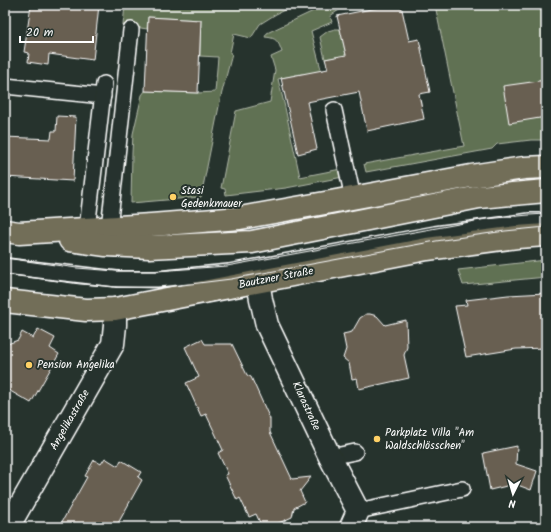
<svg xmlns="http://www.w3.org/2000/svg" width="551" height="532" viewBox="0 0 551 532" font-family="Kalam,sans-serif">
<rect width="100%" height="100%" fill="#26332d"/>
<filter id="ink" filterUnits="userSpaceOnUse"><feTurbulence type="fractalNoise" baseFrequency=".025" numOctaves="2"/><feDisplacementMap in="SourceGraphic" scale="8" xChannelSelector="R" yChannelSelector="G"/><feConvolveMatrix kernelMatrix="1 2 1 2 8 2 1 2 1" color-interpolation-filters="sRGB"/></filter>
<g filter="url(#ink)">
<g fill="#617153" stroke="#b0b8a9">
<polygon points="125,5 295,5 276,14 260,24 251,38 234,34 230,53 232,54 221,96 201,197 131,203 132,153 133,134 142,95 145,91 198,93 215,92 218,57 200,56 201,20 148,17 147,29 123,25"/>
<path d="M326,5h15l1,3 -12,8 2,6 -21,9 11,42 -21,1 -23,5 6,24 16,74 41,-8 2,8 -57,11 -60,7 -1,-6 -4,-1 15,-77 34,-9 5,-32 -4,-13 11,-5c-4,-11 -5,-14 -17,-15l2,-4z"/>
<polygon points="435,5 546,5 546,140 531,140 497,144 492,149 366,172 364,164 464,146"/>
<polygon points="335,29 340,29 346,55 325,59 320,37 328,31"/>
<polygon points="546,260 546,277 463,285 458,270"/>
</g>
<g fill="#685f51" stroke="#fff">
<polygon points="31,5 99,5 93,60 49,54 48,65 28,62 29,53 24,52"/>
<polygon points="391,5 401,5 409,41 419,39 430,92 419,94 424,119 367,131 359,92 307,102 317,149 298,154 281,78 328,69 325,59 346,55 337,16"/>
<polygon points="148,17 201,20 198,93 145,91"/>
<polygon points="546,80 546,117 509,123 503,86"/>
<polygon points="57,116 76,117 73,181 5,177 5,137 51,139 52,131 56,131"/>
<polygon points="546,293 546,348 516,349 466,357 455,306 467,305 466,300 508,295"/>
<polygon points="366,314 370,314 377,316 385,325 406,320 407,347 404,355 409,378 359,389 357,378 352,379 349,363 343,358 346,349 343,334 352,332 360,318"/>
<polygon points="38,329 55,338 50,348 59,354 31,403 5,388 5,345 18,340 22,332 33,338"/>
<polygon points="202,339 205,344 232,344 247,375 251,377 270,419 270,432 292,479 311,477 300,491 305,502 294,508 292,517 270,527 262,527 256,514 249,517 240,498 237,500 225,475 228,474 218,453 223,450 206,414 201,416 186,383 199,377 185,347"/>
<polygon points="517,446 516,464 537,471 531,490 515,484 490,490 483,453"/>
<polygon points="105,458 118,466 121,460 141,472 138,477 142,480 116,527 59,527 87,477 85,476 94,460 101,464"/>
</g>
<g fill="none" stroke-linecap="round" stroke-linejoin="round">
<defs>
<g id="lane">
<polyline points="5,86 103,96"/>
<polyline points="334,110 353,198"/>
<polyline points="109,228 131,30"/>
<polyline points="87,229 104,84"/>
<polyline points="5,266 117,279 157,279 229,272 435,234 530,221 546,221"/>
<polyline points="330,457 355,452"/>
<polyline points="358,511 462,489"/>
</g>
<g id="street">
<polyline points="258,282 261,299 267,325 330,457 358,511 351,527"/>
<polyline points="8,527 113,344 115,325 115,309"/>
</g>
<g id="primary">
<polyline points="5,231 19,233 151,225 240,218 325,203 471,176 524,168 546,167"/>
<polyline points="70,240 106,245 149,247 252,242 479,197 546,191"/>
<polyline points="5,301 86,310 115,309 427,249 517,237 546,235"/>
</g>
</defs>
<use href="#lane" stroke="#fff" stroke-width="18"/>
<use href="#street" stroke="#fff" stroke-width="25"/>
<use href="#primary" stroke="#fff" stroke-width="25"/>
<use href="#lane" stroke="#26332d" stroke-width="15"/>
<use href="#street" stroke="#26332d" stroke-width="22"/>
<use href="#primary" stroke="#726e59" stroke-width="22"/>
<g stroke="#fff" stroke-width="1">
<polyline points="5,258 77,268 116,271 156,271 227,266 486,219 529,215 546,214"/>
<polyline points="5,274 80,284 118,287 158,288 231,279 436,241 505,231 546,227"/>
</g>
</g>
</g>
<g fill="#ffd166" stroke="#26332d" stroke-width="1.5">
<circle cx="173" cy="197" r="4"/>
<circle cx="29" cy="365" r="4"/>
<circle cx="377" cy="439" r="4"/>
</g>
<g text-anchor="middle" dominant-baseline="central" stroke-width="4" stroke-linejoin="round" paint-order="stroke">
<g font-size="11" fill="#fff" stroke="#26332d" text-anchor="start">
<text x="181" y="191">Stasi<tspan x="181" dy="13">Gedenkmauer</tspan></text>
<text x="37" y="365">Pension Angelika</text>
<text x="385" y="433">Parkplatz Villa "Am<tspan x="385" dy="13">Waldschlösschen"</tspan></text>
</g>
<g font-size="11" fill="#fff" stroke="#26332d">
<text transform="translate(276 278) rotate(-11)">Bautzner Straße</text>
<text transform="translate(306 406) rotate(65)">Klarastraße</text>
<text transform="translate(70 420) rotate(-60)">Angelikastraße</text>
</g>
</g>
<rect width="551" height="532" fill="none" stroke="#26332d" stroke-width="20"/>
<rect x="10" y="10" width="531" height="512" fill="none" stroke="#fff" stroke-width="1.5" filter="url(#ink)"/>
<g transform="translate(513 494) rotate(185)" stroke="#26332d" stroke-width="3" paint-order="stroke">
<path d="M0-3L7 15L0 10L-7 15Z" fill="#ffffff"/>
<text y="-6" font-size="11" font-weight="bold" text-anchor="middle" fill="#ffffff">N</text>
</g>
<path d="M20 36v6h73v-6" fill="none" stroke="#ffffff" stroke-width="2"/>
<text x="26" y="36" font-size="12" fill="#ffffff" stroke="#26332d" stroke-width="3" paint-order="stroke">20 m</text>
</svg>
